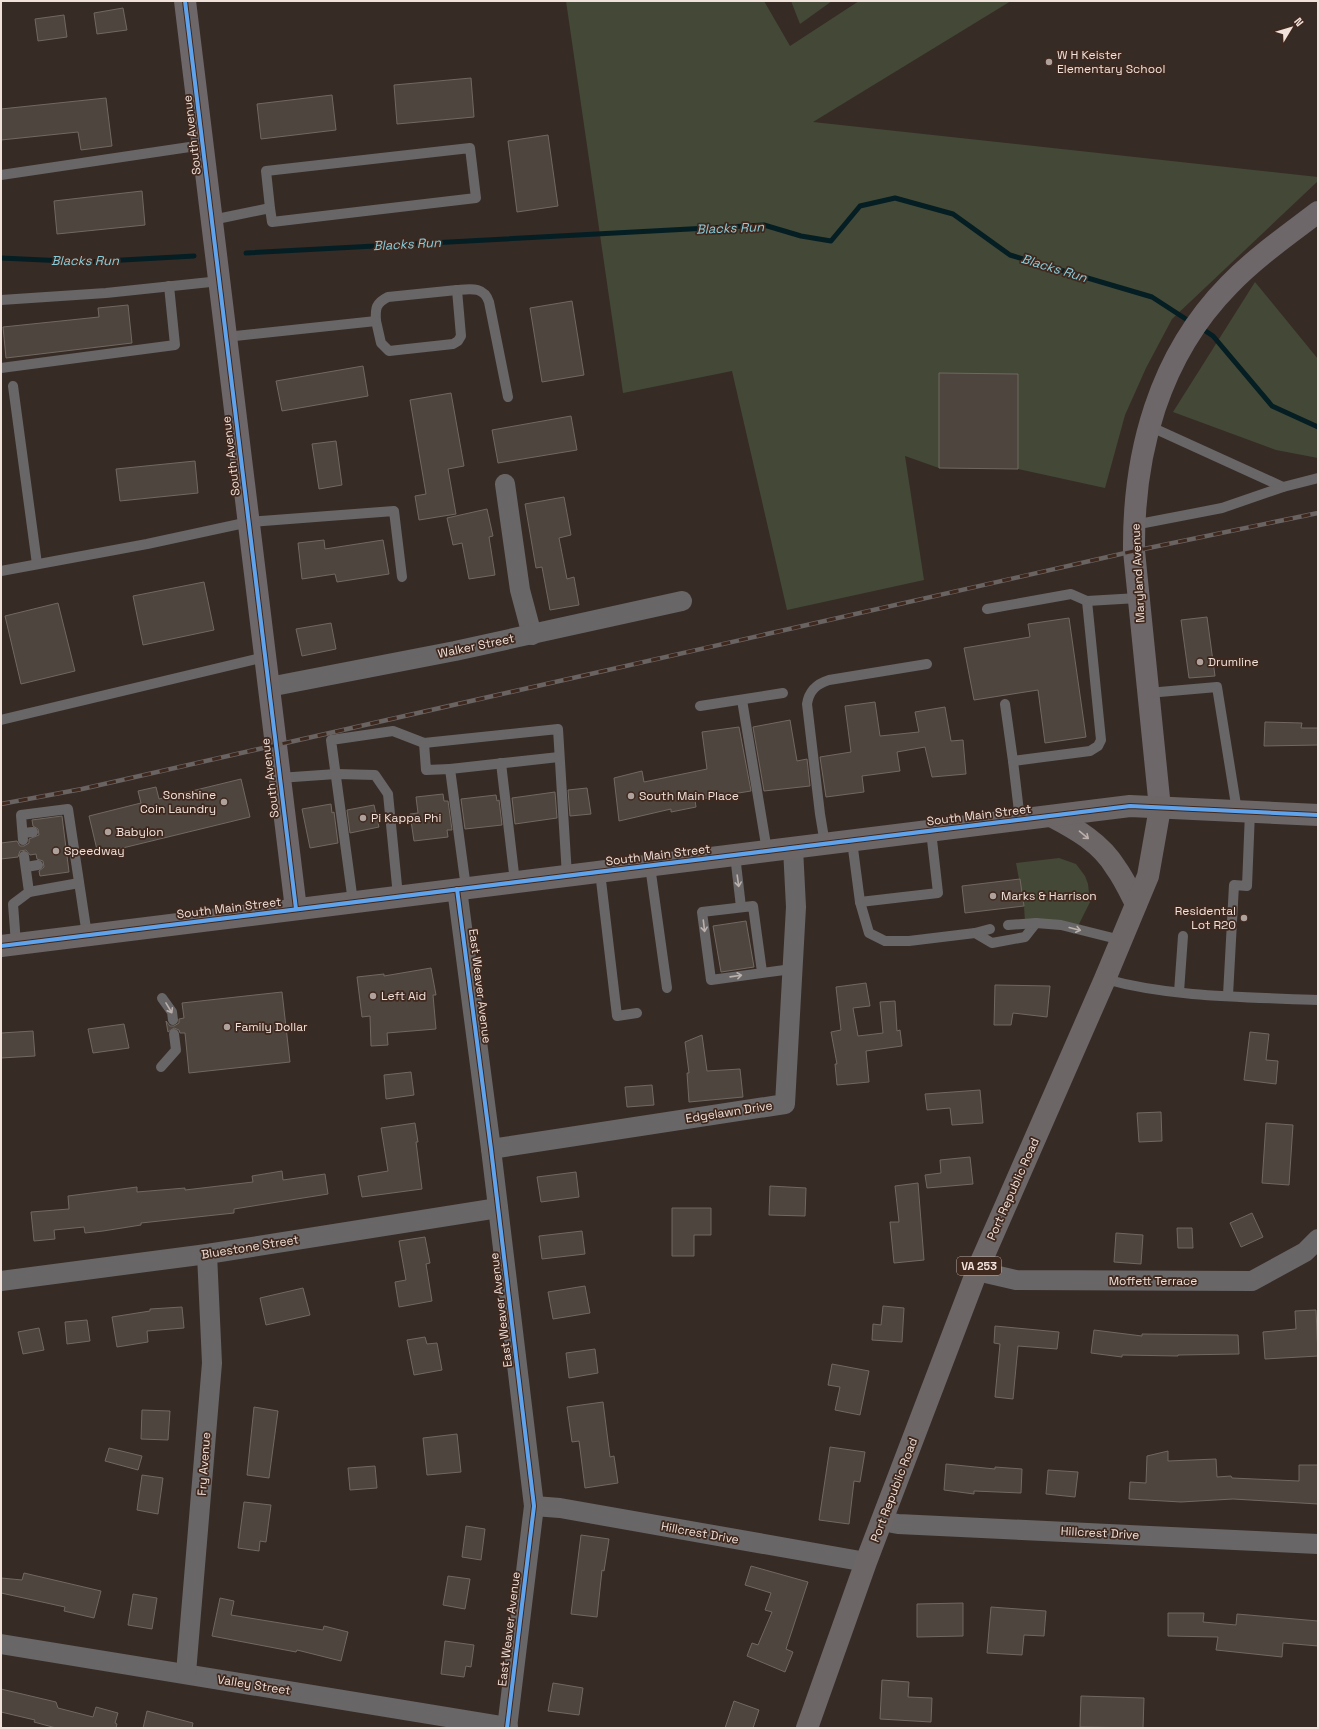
<svg xmlns="http://www.w3.org/2000/svg" width="1319" height="1729" viewBox="0 0 1319 1729" font-family="'Space Grotesk',sans-serif">
<rect width="100%" height="100%" fill="#372b26"/>
<g fill="#434936">
<polygon points="566,1 764,1 790,46 859,1 1011,1 813,122 1318,177 1318,181 1172,319 1146,368 1125,415 1105,488 1018,469 1018,374 940,373 939,468 905,456 924,580 787,610 732,371 623,393"/>
<polygon points="791,1 832,1 800,24"/>
<polygon points="1255,282 1318,359 1318,458 1276,450 1173,412"/>
<polygon points="1059,858 1076,864 1085,876 1088,884 1090,902 1074,934 1055,922 1025,922 1024,906 1016,863"/>
</g>
<g fill="none" stroke-linecap="round" stroke-linejoin="round">
<g stroke="#051e23" stroke-width="5">
<polyline points="246,253 764,225 801,236 831,241 860,206 895,198 953,214 1010,255 1152,297 1192,323"/>
<polyline points="1,258 87,262 194,256"/>
<polyline points="1201,328 1213,336 1272,406 1318,427"/>
</g>
</g>
<g fill="#4f453f" stroke="#716861">
<polygon points="123,8 127,30 97,34 94,13"/>
<polygon points="64,15 67,37 38,41 35,19"/>
<polygon points="471,78 474,117 397,124 394,85"/>
<polygon points="332,95 336,130 261,139 257,104"/>
<polygon points="106,98 112,146 81,150 78,132 1,140 1,109"/>
<polygon points="548,135 558,206 517,212 508,141"/>
<polygon points="142,191 145,225 57,234 54,201"/>
<polygon points="572,301 584,375 542,382 530,308"/>
<polygon points="128,305 132,343 6,358 3,327 99,317 98,308"/>
<polygon points="363,366 368,396 282,411 276,381"/>
<polygon points="939,373 1018,374 1018,469 939,468"/>
<polygon points="451,393 464,466 448,469 456,514 419,520 415,496 426,494 410,400"/>
<polygon points="571,416 577,450 498,463 492,430"/>
<polygon points="336,441 342,485 319,489 312,444"/>
<polygon points="195,461 198,493 120,501 116,469"/>
<polygon points="564,497 571,535 559,538 567,579 574,577 579,605 550,610 542,567 536,568 525,504"/>
<polygon points="487,509 493,536 489,537 495,575 469,579 462,543 453,545 447,518"/>
<polygon points="324,540 325,549 383,540 389,574 337,582 335,574 302,579 298,543"/>
<polygon points="204,582 214,630 143,645 133,596"/>
<polygon points="58,603 75,671 21,684 5,616"/>
<polygon points="1207,617 1215,676 1189,678 1181,620"/>
<polygon points="1069,618 1086,737 1045,743 1038,690 974,700 964,648 1030,637 1028,624"/>
<polygon points="331,623 336,649 302,656 296,629"/>
<polygon points="875,702 880,736 919,732 915,712 945,707 951,741 963,740 966,774 932,777 925,747 897,752 900,771 862,776 864,792 826,797 820,757 851,752 845,706"/>
<polygon points="790,720 797,761 807,759 810,786 764,791 753,727"/>
<polygon points="1265,722 1302,723 1301,728 1318,728 1318,745 1264,746"/>
<polygon points="739,727 751,791 695,800 696,807 671,812 671,809 619,821 614,778 642,771 644,782 707,769 702,732"/>
<polygon points="241,779 250,817 98,854 89,816 141,803 138,791 156,787 159,799"/>
<polygon points="587,788 591,814 570,816 568,790"/>
<polygon points="555,792 557,818 515,824 512,798"/>
<polygon points="443,794 444,801 448,801 452,830 447,830 448,837 414,841 410,814 418,813 416,797"/>
<polygon points="496,795 497,801 499,800 502,825 465,829 461,799"/>
<polygon points="331,804 332,813 334,812 338,843 310,848 302,809"/>
<polygon points="374,805 379,827 350,833 347,810"/>
<polygon points="62,816 69,872 40,876 39,871 44,867 43,861 37,859 36,854 30,855 26,850 20,851 18,857 1,859 1,843 17,841 20,846 24,846 29,843 29,839 39,835 38,829 33,826 32,820"/>
<polygon points="1020,879 1024,906 965,913 962,886"/>
<polygon points="746,921 754,967 721,972 713,926"/>
<polygon points="431,968 436,995 433,995 436,1029 387,1033 388,1045 371,1046 370,1016 362,1017 357,977 384,974 384,976"/>
<polygon points="866,983 870,1006 853,1008 858,1036 883,1033 880,1002 895,1001 897,1031 900,1030 902,1046 866,1051 869,1082 837,1085 835,1064 837,1064 831,1032 841,1030 836,987"/>
<polygon points="995,985 1050,986 1047,1017 1013,1013 1011,1025 994,1025"/>
<polygon points="282,992 290,1062 189,1073 185,1033 180,1033 179,1030 174,1028 168,1032 166,1021 170,1026 174,1026 179,1023 179,1019 184,1018 182,1003"/>
<polygon points="124,1024 129,1048 93,1053 88,1029"/>
<polygon points="33,1031 35,1056 1,1058 1,1033"/>
<polygon points="1250,1032 1269,1034 1266,1060 1278,1061 1276,1084 1244,1080"/>
<polygon points="702,1035 707,1071 740,1069 743,1097 689,1102 687,1073 689,1073 685,1042"/>
<polygon points="411,1072 414,1095 386,1099 384,1075"/>
<polygon points="652,1085 654,1105 627,1107 625,1087"/>
<polygon points="980,1090 983,1123 952,1125 950,1108 927,1110 925,1094"/>
<polygon points="1161,1112 1162,1141 1139,1142 1137,1113"/>
<polygon points="415,1123 418,1142 416,1142 422,1189 362,1197 358,1176 388,1171 381,1128"/>
<polygon points="1266,1123 1293,1125 1289,1185 1262,1183"/>
<polygon points="970,1157 973,1184 927,1188 925,1175 941,1173 940,1160"/>
<polygon points="282,1171 283,1180 325,1174 328,1194 234,1209 234,1213 141,1223 141,1225 103,1231 85,1233 84,1227 54,1230 55,1239 34,1241 31,1212 69,1209 68,1196 137,1187 137,1192 185,1188 185,1190 253,1182 252,1176"/>
<polygon points="576,1172 579,1197 541,1202 537,1177"/>
<polygon points="918,1183 924,1260 894,1263 890,1222 899,1222 895,1186"/>
<polygon points="770,1186 806,1188 805,1216 769,1215"/>
<polygon points="672,1208 711,1208 711,1235 694,1235 694,1256 672,1256"/>
<polygon points="1252,1213 1263,1237 1241,1247 1230,1223"/>
<polygon points="1177,1228 1192,1228 1193,1248 1178,1248"/>
<polygon points="582,1231 585,1254 542,1259 539,1236"/>
<polygon points="1116,1233 1143,1235 1141,1264 1114,1262"/>
<polygon points="425,1237 430,1263 426,1264 432,1301 399,1307 395,1282 406,1280 399,1241"/>
<polygon points="585,1286 590,1313 553,1319 548,1292"/>
<polygon points="303,1288 310,1315 266,1325 260,1298"/>
<polygon points="883,1306 904,1308 902,1342 872,1340 873,1324 881,1325"/>
<polygon points="182,1307 184,1328 147,1331 148,1342 117,1347 112,1317 150,1311 150,1309"/>
<polygon points="1316,1310 1318,1356 1265,1359 1263,1332 1296,1329 1295,1311"/>
<polygon points="87,1320 90,1341 67,1344 65,1322"/>
<polygon points="995,1326 1059,1332 1057,1349 1018,1346 1013,1399 995,1397 1000,1344 994,1343"/>
<polygon points="39,1328 44,1350 23,1354 18,1332"/>
<polygon points="1094,1330 1142,1336 1142,1334 1238,1335 1239,1354 1178,1355 1178,1356 1122,1355 1122,1357 1091,1353"/>
<polygon points="425,1337 427,1344 437,1343 442,1370 414,1375 407,1340"/>
<polygon points="595,1349 598,1373 569,1378 566,1353"/>
<polygon points="832,1364 869,1371 860,1415 835,1410 840,1387 828,1385"/>
<polygon points="603,1402 610,1457 614,1456 618,1483 585,1488 579,1441 572,1442 567,1407"/>
<polygon points="254,1407 278,1411 269,1478 247,1475"/>
<polygon points="142,1410 170,1411 168,1440 141,1439"/>
<polygon points="457,1434 461,1472 427,1475 423,1438"/>
<polygon points="830,1447 865,1452 860,1482 854,1481 849,1524 819,1520"/>
<polygon points="109,1448 142,1456 138,1470 105,1461"/>
<polygon points="1168,1451 1168,1461 1216,1459 1217,1477 1231,1476 1232,1478 1299,1481 1299,1465 1318,1465 1318,1504 1233,1499 1181,1502 1129,1499 1130,1482 1146,1483 1147,1456"/>
<polygon points="946,1464 995,1469 995,1467 1022,1469 1021,1493 974,1491 974,1494 944,1490"/>
<polygon points="375,1466 377,1488 350,1490 348,1468"/>
<polygon points="1048,1470 1078,1472 1075,1497 1046,1494"/>
<polygon points="142,1475 163,1478 158,1514 137,1510"/>
<polygon points="244,1502 271,1505 266,1542 260,1541 259,1551 238,1548"/>
<polygon points="466,1526 485,1529 481,1560 462,1557"/>
<polygon points="581,1535 609,1539 604,1571 602,1570 597,1617 571,1614"/>
<polygon points="751,1566 808,1582 786,1649 793,1652 785,1672 747,1656 752,1643 758,1645 772,1612 765,1610 771,1593 745,1585"/>
<polygon points="24,1573 101,1591 94,1618 64,1611 65,1607 1,1593 1,1578 22,1580"/>
<polygon points="448,1576 470,1579 465,1609 443,1605"/>
<polygon points="133,1594 157,1598 152,1629 128,1625"/>
<polygon points="220,1598 234,1601 231,1615 323,1630 324,1626 348,1632 341,1661 297,1650 296,1652 212,1636"/>
<polygon points="963,1603 963,1636 917,1637 917,1604"/>
<polygon points="991,1607 1046,1611 1044,1636 1024,1635 1022,1655 987,1653"/>
<polygon points="1168,1613 1204,1613 1203,1622 1236,1625 1237,1614 1318,1621 1318,1646 1283,1643 1282,1657 1216,1650 1218,1637 1168,1636"/>
<polygon points="445,1641 474,1645 471,1667 466,1666 464,1677 441,1674"/>
<polygon points="882,1680 909,1682 908,1697 932,1698 931,1722 880,1719"/>
<polygon points="553,1683 583,1688 579,1715 548,1711"/>
<polygon points="1,1689 56,1702 58,1708 93,1717 96,1707 118,1713 115,1723 117,1724 116,1728 56,1728 34,1722 35,1720 1,1712"/>
<polygon points="1081,1696 1144,1698 1143,1728 1080,1727"/>
<polygon points="734,1701 759,1710 753,1728 725,1728"/>
<polygon points="147,1711 193,1723 192,1728 143,1728"/>
</g>
<g fill="none" stroke-linecap="round" stroke-linejoin="round">
<g stroke="#696667" stroke-width="10">
<polyline points="1,175 203,145"/>
<polyline points="212,220 270,208 266,171 470,148 476,198 272,222 270,208"/>
<polyline points="1,300 106,293 220,281"/>
<path d="M376,321c-1,-13 0,-18 12,-24l69,-7"/>
<path d="M226,337l150,-16 5,22 8,8 64,-7 5,-3 3,-5 -4,-46c13,-1 27,-4 32,12l19,95"/>
<polyline points="1,368 175,345 169,286"/>
<polyline points="13,386 37,564"/>
<polyline points="1149,426 1283,487"/>
<polyline points="1134,525 1222,508 1283,487 1318,478"/>
<polyline points="1,571 147,544 249,522 394,511 402,577"/>
<polyline points="987,609 1071,594 1087,601"/>
<polyline points="1148,693 1217,687 1237,811"/>
<polyline points="742,700 767,851"/>
<polyline points="1005,704 1013,761 1090,751 1098,746 1101,740 1087,601 1138,598"/>
<polyline points="700,706 783,693"/>
<polyline points="1,720 265,657"/>
<polyline points="1013,761 1020,820"/>
<polyline points="501,763 515,882"/>
<polyline points="450,769 559,757"/>
<polyline points="279,778 336,774 375,775 388,794 398,896"/>
<polyline points="23,833 33,832"/>
<polyline points="23,840 21,815 68,809 87,935"/>
<polyline points="852,841 860,902 938,893 931,831"/>
<path d="M825,844l-5,-30 -13,-110c2,-13 9,-20 22,-24l98,-16"/>
<polyline points="735,855 741,907"/>
<polyline points="650,866 667,988"/>
<polyline points="26,867 38,865"/>
<polyline points="600,872 617,1016 637,1013"/>
<polyline points="466,888 450,769 426,770 424,743 558,729 567,876"/>
<polyline points="29,892 79,883"/>
<polyline points="353,902 331,740 393,731 424,743"/>
<polyline points="860,902 869,933 885,941 909,941 975,933 992,943 1025,937 1036,923"/>
<polyline points="1008,925 1036,923 1061,925 1121,940"/>
<polyline points="975,933 990,929"/>
<polyline points="16,944 13,904 29,892 24,856"/>
<polyline points="762,972 753,906 702,912 711,980 792,969"/>
<path d="M1105,979c68,19 143,18 213,21"/>
<polyline points="1179,992 1183,936"/>
<polyline points="1228,995 1234,885 1247,886 1250,812"/>
<polyline points="162,998 172,1012 173,1020"/>
<polyline points="161,1067 176,1050 174,1034"/>
</g>
<g stroke="#696667" stroke-width="20">
<polyline points="505,484 520,590 532,635"/>
<polyline points="269,687 455,651 682,601"/>
<polyline points="457,889 491,1149 534,1506 507,1728"/>
<polyline points="491,1149 785,1104 796,907 793,848"/>
<polyline points="977,1271 1016,1280 1252,1281 1305,1252 1318,1239"/>
<polyline points="1,1281 207,1254 498,1208"/>
<polyline points="534,1506 560,1508 866,1562"/>
<polyline points="882,1521 898,1524 1318,1544"/>
<polyline points="1,1644 508,1727"/>
<polyline points="186,1673 212,1363 207,1254"/>
</g>
<g stroke="#6d6769" stroke-width="22">
<polyline points="185,1 296,909"/>
<path d="M1160,808l-26,-257c-1,-98 25,-195 95,-266 27,-28 59,-50 89,-73"/>
</g>
<g stroke="#6c6667" stroke-width="22">
<path d="M1051,816c25,13 50,27 65,52 8,11 14,24 20,36"/>
<polyline points="1,946 1130,806 1318,815"/>
<polyline points="807,1728 866,1562 977,1271 1105,979 1148,876 1160,808"/>
</g>
<defs>
<polyline id="rail" points="1,804 82,789 1134,551 1318,513"/>
</defs>
<use href="#rail" stroke="#696362" stroke-width="4.5"/>
<use href="#rail" stroke="#3f281e" stroke-width="3" stroke-dasharray="9" stroke-linecap="butt"/>
<defs>
<g id="cycleway">
<polyline points="185,1 296,909"/>
<polyline points="457,889 491,1149 534,1506 507,1728"/>
<polyline points="1,946 1130,806 1318,815"/>
</g>
</defs>
<use href="#cycleway" stroke="#3f281e" stroke-width="6"/>
<use href="#cycleway" stroke="#60a3ed" stroke-width="4"/>
</g>
<defs><path id="oneway-shaft" d="M-6 0H5M1.5-3L5.5 0L1.5 3" fill="none" stroke-width="1.6" stroke-linecap="round" stroke-linejoin="round"/></defs>
<use stroke="#bbb0ac" href="#oneway-shaft" transform="translate(1084 835) rotate(40)"/>
<g stroke="#bab0ac">
<use href="#oneway-shaft" transform="translate(738 881) rotate(82)"/>
<use href="#oneway-shaft" transform="translate(704 926) rotate(83)"/>
<use href="#oneway-shaft" transform="translate(1075 929) rotate(14)"/>
<use href="#oneway-shaft" transform="translate(736 976) rotate(-8)"/>
<use href="#oneway-shaft" transform="translate(169 1008) rotate(59)"/>
</g>
<g fill="#afa19b" stroke="#3f281e" stroke-width="1.5">
<circle cx="1049" cy="62" r="4"/>
<circle cx="1200" cy="662" r="4"/>
<circle cx="631" cy="796" r="4"/>
<circle cx="224" cy="802" r="4"/>
<circle cx="363" cy="818" r="4"/>
<circle cx="108" cy="832" r="4"/>
<circle cx="56" cy="851" r="4"/>
<circle cx="993" cy="896" r="4"/>
<circle cx="1244" cy="918" r="4"/>
<circle cx="373" cy="996" r="4"/>
<circle cx="227" cy="1027" r="4"/>
</g>
<g text-anchor="middle" dominant-baseline="central" stroke-width="3.5" stroke-linejoin="round" paint-order="stroke">
<rect fill="#3f281e" stroke="#bbaaa2" stroke-width="1" x="957" y="1257" width="44" height="18" rx="3"/>
<g font-size="11" font-weight="bold" fill="#f0e1da">
<text x="979" y="1266">VA 253</text>
</g>
<g font-size="12" fill="#f0e1da" stroke="#3f281e" text-anchor="start">
<text x="1057" y="55">W H Keister<tspan x="1057" dy="14">Elementary School</tspan></text>
<text x="1208" y="662">Drumline</text>
<text x="216" y="795" text-anchor="end">Sonshine<tspan x="216" dy="14">Coin Laundry</tspan></text>
<text x="639" y="796">South Main Place</text>
<text x="371" y="818">Pi Kappa Phi</text>
<text x="116" y="832">Babylon</text>
<text x="64" y="851">Speedway</text>
<text x="1001" y="896">Marks &amp; Harrison</text>
<text x="1236" y="911" text-anchor="end">Residental<tspan x="1236" dy="14">Lot R20</tspan></text>
<text x="381" y="996">Left Aid</text>
<text x="235" y="1027">Family Dollar</text>
</g>
<g font-size="12" fill="#f0e1da" stroke="#3f281e">
<text transform="translate(192 135) rotate(-97)">South Avenue</text>
<text transform="translate(231 456) rotate(-97)">South Avenue</text>
<text transform="translate(1138 573) rotate(-93)">Maryland Avenue</text>
<text transform="translate(476 646) rotate(-12)">Walker Street</text>
<text transform="translate(270 778) rotate(-97)">South Avenue</text>
<text transform="translate(979 815) rotate(-7)">South Main Street</text>
<text transform="translate(658 855) rotate(-7)">South Main Street</text>
<text transform="translate(229 908) rotate(-7)">South Main Street</text>
<text transform="translate(480 986) rotate(83)">East Weaver Avenue</text>
<text transform="translate(729 1112) rotate(-9)">Edgelawn Drive</text>
<text transform="translate(1013 1189) rotate(-66)">Port Republic Road</text>
<text transform="translate(250 1247) rotate(-9)">Bluestone Street</text>
<text x="1153" y="1281">Moffett Terrace</text>
<text transform="translate(501 1310) rotate(-97)">East Weaver Avenue</text>
<text transform="translate(204 1464) rotate(-86)">Fry Avenue</text>
<text transform="translate(894 1490) rotate(-69)">Port Republic Road</text>
<text transform="translate(700 1533) rotate(10)">Hillcrest Drive</text>
<text transform="translate(1100 1533) rotate(3)">Hillcrest Drive</text>
<text transform="translate(509 1629) rotate(-83)">East Weaver Avenue</text>
<text transform="translate(254 1685) rotate(9)">Valley Street</text>
</g>
<g font-size="13" font-style="italic" fill="#89ccda" stroke="#3f281e">
<text transform="translate(730 228) rotate(-2)">Blacks Run</text>
<text transform="translate(407 244) rotate(-3)">Blacks Run</text>
<text x="85" y="260">Blacks Run</text>
<text transform="translate(1054 268) rotate(17)">Blacks Run</text>
</g>
</g>
<rect width="1319" height="1729" fill="none" stroke="#f0e1da" stroke-width="4"/>
<g transform="translate(1291 28) rotate(52)" stroke="#3f281e" stroke-width="3" paint-order="stroke">
<path d="M0-3L7 15L0 10L-7 15Z" fill="#f0e1da"/>
<text y="-6" font-size="11" font-weight="bold" text-anchor="middle" fill="#f0e1da">N</text>
</g>
</svg>
